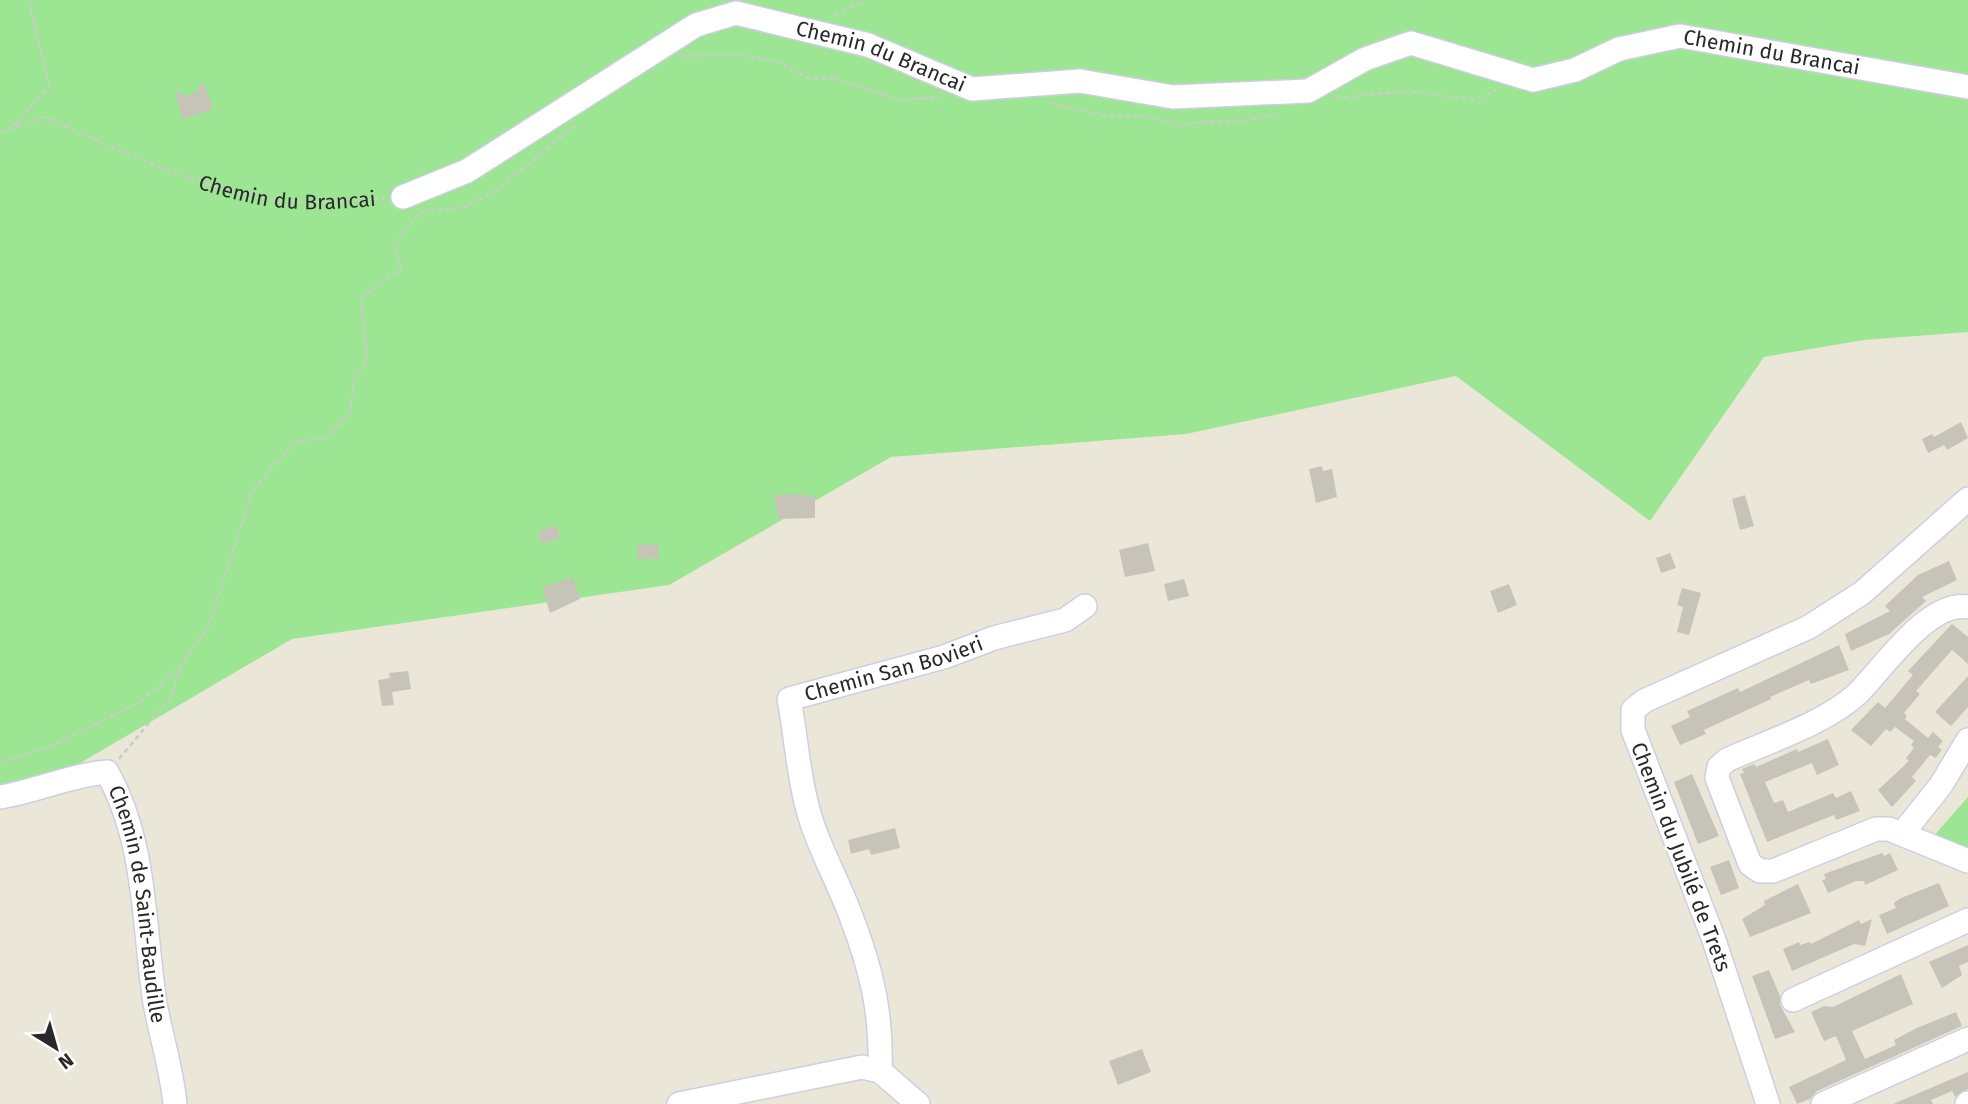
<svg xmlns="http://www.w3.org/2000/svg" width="1968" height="1104" viewBox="0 0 1968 1104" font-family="'Fira Sans',sans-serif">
<rect width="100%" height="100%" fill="#ebe7d8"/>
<g fill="#9ce592">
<polygon points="0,0 1968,0 1968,332 1864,340 1764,357 1650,521 1456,376 1186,434 891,457 669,585 292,639 0,810"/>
<polygon points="1968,797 1968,849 1932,838"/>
</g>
<g fill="#c6c4b8">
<polygon points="203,81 213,109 183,119 174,90 186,96 196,92"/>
<polygon points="1961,422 1968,438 1947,450 1944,445 1928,453 1922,439 1932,434 1934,437"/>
<polygon points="1322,466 1323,471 1332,469 1337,497 1316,503 1309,469"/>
<polygon points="799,494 815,497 815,518 778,519 774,495"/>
<polygon points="1745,495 1754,526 1740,530 1732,499"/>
<polygon points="556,525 560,538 542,544 538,532"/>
<polygon points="1148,543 1155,571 1125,577 1119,550"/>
<polygon points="658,544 659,558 638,559 637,545"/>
<polygon points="1670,553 1676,568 1661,573 1656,558"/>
<polygon points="1949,561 1957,580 1922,597 1926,601 1889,634 1851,651 1845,634 1890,611 1885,606 1918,575"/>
<polygon points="573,577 580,599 550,613 542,587"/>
<polygon points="1184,579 1189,596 1168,601 1164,584"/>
<polygon points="1509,584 1517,605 1498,613 1490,591"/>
<polygon points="1682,588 1701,593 1689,635 1677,632 1683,607 1677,605"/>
<polygon points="1952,624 1968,637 1968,664 1952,650 1916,691 1920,694 1904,713 1907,716 1905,719 1928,738 1933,732 1943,741 1938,747 1942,750 1936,758 1930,755 1912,777 1916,781 1892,807 1878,790 1909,761 1906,758 1914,748 1911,745 1914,741 1895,727 1890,732 1886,729 1871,746 1851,730 1878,702 1885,708 1913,675 1908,671"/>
<polygon points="1839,645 1849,670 1811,684 1809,680 1770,697 1771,699 1704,730 1706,734 1680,745 1671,726 1690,717 1687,711 1738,688 1740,692"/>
<polygon points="408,671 411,689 392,692 394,705 382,706 378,680 390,678 389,673"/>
<polygon points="1968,676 1968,707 1951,726 1935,712"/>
<polygon points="1828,739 1839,765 1817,775 1812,763 1765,782 1774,803 1783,800 1788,812 1833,793 1836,798 1851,791 1860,811 1836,820 1834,815 1767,842 1740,774 1744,773 1742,769 1754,764 1756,767 1797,749 1798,752"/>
<polygon points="1692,774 1719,836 1698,844 1674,782"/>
<polygon points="895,828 900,848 871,855 869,849 851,854 848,840"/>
<polygon points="1882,853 1884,856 1890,853 1898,870 1865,885 1864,881 1856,881 1828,893 1822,880 1826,879 1824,874"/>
<polygon points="1729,860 1739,888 1721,895 1710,867"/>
<polygon points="1939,883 1949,906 1887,934 1879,915 1896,908 1894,903 1901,898"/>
<polygon points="1798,884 1811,913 1750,937 1742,919 1765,905 1764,901"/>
<polygon points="1872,919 1865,946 1854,944 1792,971 1783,949 1799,942 1800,945 1810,942 1811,944 1859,920 1861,924"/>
<polygon points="1968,945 1968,962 1959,966 1962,975 1942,988 1929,962"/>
<polygon points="1769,970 1780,996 1780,1005 1795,1032 1775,1039 1752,976"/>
<polygon points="1901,974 1913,1004 1852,1031 1865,1059 1896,1045 1894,1040 1917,1028 1956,1012 1962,1026 1817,1091 1810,1099 1797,1104 1789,1087 1846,1060 1836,1036 1824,1041 1811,1012 1824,1006 1833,1007"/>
<polygon points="1142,1049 1151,1072 1118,1085 1109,1061"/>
<polygon points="1968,1072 1968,1089 1955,1097 1952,1091 1931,1100 1933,1104 1893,1104"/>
</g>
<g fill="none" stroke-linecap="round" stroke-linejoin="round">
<defs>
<g id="minor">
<path id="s2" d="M403,197l64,-26 229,-146 40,-12 132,32 104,44 108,-8 93,16 135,-6 57,-32 46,-16 122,37 42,-10 44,-21 61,-13 288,51"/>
<path d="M1968,607c-40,-7 -85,62 -111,87 -31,29 -90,48 -130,66l-8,7 -2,11 33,86 10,7h13l103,-42h13l79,32"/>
<path id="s3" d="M0,797c37,-6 70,-22 107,-25 40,72 36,152 48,231 6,34 17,67 20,101"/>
<polyline points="1902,834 1941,785 1968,740"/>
<polyline points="1793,1000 1968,920"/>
<path id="s4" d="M880,1071c2,-56 -8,-100 -28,-152 -13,-37 -34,-71 -44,-109 -10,-36 -12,-75 -19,-111l155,-42 50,-19 71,-18 20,-14"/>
<polyline points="679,1104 862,1067 880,1071 918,1104"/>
<polyline points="1768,1104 1714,940 1633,730 1633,710 1644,701 1809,627 1862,593 1968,499"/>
<polyline points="1823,1104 1968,1039"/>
<polyline points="1967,1104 1968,1103"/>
</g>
</defs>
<use href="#minor" stroke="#cecee2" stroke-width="26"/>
<g stroke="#cbcbcb" stroke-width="2.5" stroke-dasharray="5 3.5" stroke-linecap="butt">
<polyline points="834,16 865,0"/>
<polyline points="682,56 741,55 777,62 808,78 835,79 900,100 940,97"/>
<polyline points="1335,98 1409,91 1474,100 1496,90"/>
<polyline points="1051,103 1105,116 1150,117 1180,126 1199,122 1245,121 1278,113"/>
<polyline points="14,125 49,86 29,0"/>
<path id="s1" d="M0,132l44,-15c65,28 138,64 207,79 43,10 91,6 134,2"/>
<polyline points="119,759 170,698 181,667"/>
<polyline points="0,763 48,747 139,703 181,666 209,625 253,490 295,442 327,438 350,412 354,380 367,362 361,298 401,268 394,243 421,212 465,207 497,190 575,126"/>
</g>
<use href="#minor" stroke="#fff" stroke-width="23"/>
</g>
<g text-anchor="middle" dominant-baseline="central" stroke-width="5" stroke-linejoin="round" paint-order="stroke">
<g font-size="21" fill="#282828" stroke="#fff">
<text stroke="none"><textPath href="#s2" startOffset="1458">Chemin du Brancai</textPath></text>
<text stroke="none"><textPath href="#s2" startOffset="534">Chemin du Brancai</textPath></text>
<text stroke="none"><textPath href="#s1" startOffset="304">Chemin du Brancai</textPath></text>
<text stroke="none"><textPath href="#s4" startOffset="495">Chemin San Bovieri</textPath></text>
<text transform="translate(1681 857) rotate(69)">Chemin du Jubilé de Trets</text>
<text stroke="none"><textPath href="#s3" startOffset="247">Chemin de Saint-Baudille</textPath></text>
</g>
</g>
<g transform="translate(56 1048) rotate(143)" stroke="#ffffff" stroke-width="5" paint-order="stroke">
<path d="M0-5L12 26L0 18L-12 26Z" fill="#282828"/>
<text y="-10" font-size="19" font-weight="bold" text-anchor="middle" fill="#282828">N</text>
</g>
</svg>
